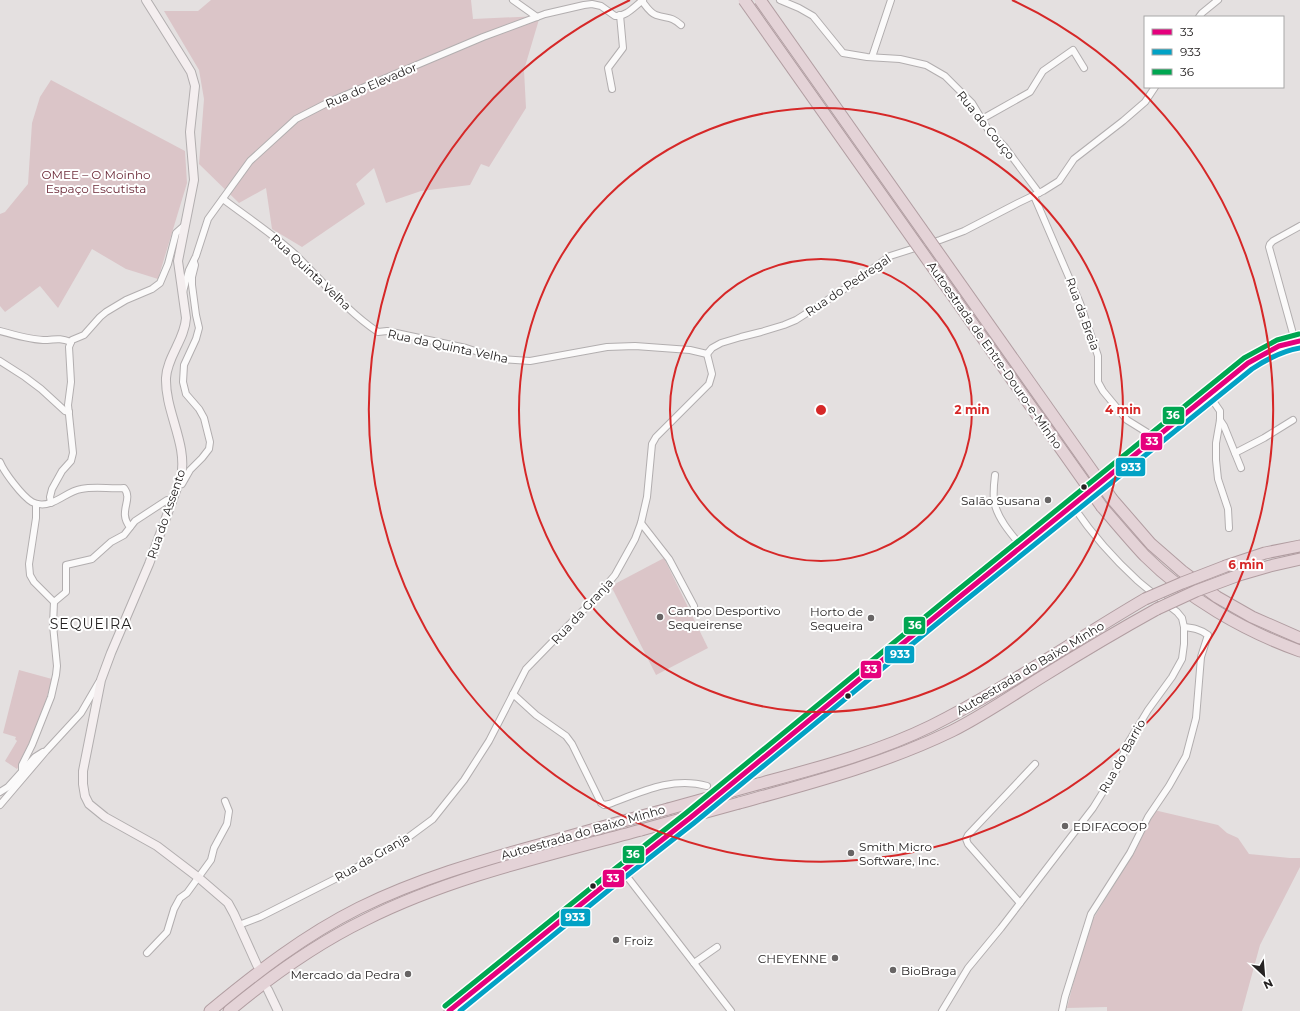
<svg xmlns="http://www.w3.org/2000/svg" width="1300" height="1011" viewBox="0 0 1300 1011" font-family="Montserrat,sans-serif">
<rect width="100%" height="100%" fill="#e4e0e0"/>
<g fill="#dbc5c8">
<polygon points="211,0 471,0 473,19 540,16 524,70 526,108 489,167 481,164 470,185 421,191 386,203 374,168 356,184 365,204 302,247 272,229 266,188 239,203 199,164 204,99 199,70 164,11 198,11"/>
<polygon points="51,80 185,151 187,183 158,279 126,269 92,249 58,308 40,286 5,312 0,306 0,214 5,212 28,184 32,123 40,97"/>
<polygon points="664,558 708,648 656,675 611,586"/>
<polygon points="19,670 52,679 40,721 31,743 17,769 5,761 17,741 15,739 16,737 3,733"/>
<polygon points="1154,810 1218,825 1227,833 1238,838 1249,854 1290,858 1300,858 1300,867 1260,945 1242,1011 1107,1011 1107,1007 1067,1008 1078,964 1093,919 1135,851"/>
</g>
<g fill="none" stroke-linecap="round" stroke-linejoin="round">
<defs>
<g id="street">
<polyline points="513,0 537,17"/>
<polyline points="780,0 799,8 813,16 843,53 867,57 900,59 926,65 945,76 972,103 989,131 1004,146 1039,193"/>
<path d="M642,1c4,5 8,12 14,14 12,4 15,1 25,10"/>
<polyline points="1199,17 1202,13 1218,0"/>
<polyline points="872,57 891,0"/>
<polyline points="612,89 608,68 623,48 620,15"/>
<polyline points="982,119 1030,92 1043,71 1073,50 1084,68"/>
<polyline points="1034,196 1080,303 1098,356 1098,382 1103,391 1127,420 1156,438"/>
<path d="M223,199c25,19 53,37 75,58 26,26 50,55 80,75l9,-1 51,11 28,6 34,11 30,2 77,-14 28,-1 55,4 17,4"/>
<path d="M183,292l6,-22 7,-14 12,-37 42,-58 46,-42 33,-17 154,-65 62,-23 39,-9 8,-1 9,2 14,10c11,1 20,-10 28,-16"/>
<path d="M0,331c14,4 28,8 43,9 13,0 14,-3 28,2"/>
<polyline points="1295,341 1269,247 1270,244 1273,241 1300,226"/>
<polyline points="707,354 712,348 721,343 741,337 761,332 784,325 796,320 846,288 890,256 940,240 964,231 1018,203 1043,191 1059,181 1074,159 1123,121 1145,102 1155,87"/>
<polyline points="0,361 25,377 41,389 65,411 69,412"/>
<polyline points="1209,395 1220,411 1220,420 1216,443 1216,460 1218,479 1228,509 1229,528"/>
<polyline points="1220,420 1224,426 1241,468"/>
<polyline points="1235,453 1264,438 1293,420"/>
<path d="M0,462c4,10 22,34 32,40 5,3 13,3 18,1 11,-3 19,-12 31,-14 14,-3 28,0 43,-1 10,12 -7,23 6,39"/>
<path d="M995,475c-1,8 -2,17 -1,26 3,17 17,33 28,46"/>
<polyline points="182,484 190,470 202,458 209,449 210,442 204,418 199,409 186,394 183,382 184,365 196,339 199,328 196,315 192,285 192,277 195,265 194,262"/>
<polyline points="51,503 50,497 52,489 62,471 71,461 73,453 68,405 71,382 69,347 72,340 84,335 100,317 106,312 126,300 152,289 160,283 168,264 176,233 185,225"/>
<polyline points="36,504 36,518 29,564 30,575 34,582 54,602"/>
<polyline points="641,523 669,559 694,606"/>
<path d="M513,694l23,21 30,21 6,8 29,59 3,2 5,-1c32,-12 64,-28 98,-18"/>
<polyline points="22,773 22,765 32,745 51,697 56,675 57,666 53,625 54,602 66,592 66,565 92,559 111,542 124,535 135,521 167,500 173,500"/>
<polyline points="0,792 8,787 35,757 43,752"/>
<polyline points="0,805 46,751 81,713 99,682"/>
<polyline points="622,870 731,1011"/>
<polyline points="1020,903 968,844 966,839 968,835 1035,764"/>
<polyline points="239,925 260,917 343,875 406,839 433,819 464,780 489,741 526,669 598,595 615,575 635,539 641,523 647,497 652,444 656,437 709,384 712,374 707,354"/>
<polyline points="147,953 167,932 174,909 180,898 187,893 211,860 214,848 227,824 229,811 225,801"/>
<polyline points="694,963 717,947"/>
<path d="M942,1011l26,-43 33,-40 92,-120 23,-37 12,-28 20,-33 24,-33 10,-18 2,-15v-17l-2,-9 -5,-6c-13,-10 -26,-20 -39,-31 -24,-22 -47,-48 -65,-75"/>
<path d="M1062,1011l3,-14 26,-83 39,-61 18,-36 21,-31 17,-30 10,-38 5,-61 7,-22c-8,-6 -15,-7 -24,-8"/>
</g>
<g id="secondary">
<path d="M146,0l37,59 8,13 4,14 -5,46 4,48 -16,81 8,57c-1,21 -19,39 -20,60 -1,34 22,66 15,99l-32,87 -38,89 -10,27 -18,91v13l2,12 4,8 16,13 52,29 42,32 29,25 6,11 23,51"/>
<polyline points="268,990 278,1011"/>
</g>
<path id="primary" d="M449,1011l162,-131 79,-62 267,-219 291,-236c16,-10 33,-20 52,-22"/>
<g id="highway">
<polyline points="1112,499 1151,544 1182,571 1217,597 1252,617 1300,638"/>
<path d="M1102,507c14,16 28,33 43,49 42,42 99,75 155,95"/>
<polyline points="1226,566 1265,553 1300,546"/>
<polyline points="1239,575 1270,566 1300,559"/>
<path d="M758,784c59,-16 118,-31 173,-58 74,-37 142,-85 214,-127"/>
<path d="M739,803c72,-20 145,-39 213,-72 32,-16 62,-37 93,-56 37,-23 74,-45 112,-66"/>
<path d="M210,1011c47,-39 95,-76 149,-103 59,-29 121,-47 183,-64 42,-12 84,-24 126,-35"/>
<path d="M229,1011c42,-35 87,-67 136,-91 85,-43 184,-65 276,-90"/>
</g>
</defs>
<use href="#street" stroke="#b2aeaf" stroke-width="8"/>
<use href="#secondary" stroke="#b2aeaf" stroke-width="10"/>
<use href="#primary" stroke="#b19da1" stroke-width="11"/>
<use href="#highway" stroke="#b19da1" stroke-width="13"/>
<use href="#street" stroke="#fbfafa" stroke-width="6"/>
<use href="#secondary" stroke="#f4eeef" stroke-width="8"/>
<use href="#primary" stroke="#ede3e5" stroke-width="9"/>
<use href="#highway" stroke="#e4d3d7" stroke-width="11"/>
<defs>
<g id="highway-bridge">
<polyline points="744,0 1102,507"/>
<polyline points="760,0 1112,499"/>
<polyline points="1145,599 1182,583 1226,566"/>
<polyline points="1157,609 1196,591 1239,575"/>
<polyline points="668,809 758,784"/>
<polyline points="641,830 739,803"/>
</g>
</defs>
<use href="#highway-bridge" stroke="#b19da1" stroke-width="13" stroke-linecap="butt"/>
<use href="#highway-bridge" stroke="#e4d3d7" stroke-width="11"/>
<defs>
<polyline id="bus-1" points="449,1011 611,880 690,818 957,599 1248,363 1279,346 1300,341"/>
<path id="bus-2" d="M460,1011l155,-126 79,-62 267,-219 291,-235c15,-10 30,-18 48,-21"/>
<polyline id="bus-3" points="445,1006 607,875 686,813 953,594 1244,358 1277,340 1299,334"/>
</defs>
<use href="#bus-1" stroke="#fff" stroke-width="8"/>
<use href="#bus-2" stroke="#fff" stroke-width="8"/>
<use href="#bus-3" stroke="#fff" stroke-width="8"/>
<use href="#bus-1" stroke="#e5007d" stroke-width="5"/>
<use href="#bus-2" stroke="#02a2c5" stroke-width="5"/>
<use href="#bus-3" stroke="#00a651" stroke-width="5"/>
</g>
<g fill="none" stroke="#d62828" stroke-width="2">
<circle cx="821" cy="410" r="151"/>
<circle cx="821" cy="410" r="302"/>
<path d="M1012 0A452 452 0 1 1 630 0"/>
</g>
<g fill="#262323" stroke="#fff" stroke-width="1.5">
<circle cx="1084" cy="487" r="3.5"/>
<circle cx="848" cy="696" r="3.5"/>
<circle cx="593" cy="886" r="3.5"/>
</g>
<g fill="#686565" stroke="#fff" stroke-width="1.5">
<circle cx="1048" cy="500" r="4"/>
<circle cx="660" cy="617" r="4"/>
<circle cx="871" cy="618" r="4"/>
<circle cx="1065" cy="826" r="4"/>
<circle cx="851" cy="853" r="4"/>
<circle cx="616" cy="940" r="4"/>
<circle cx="835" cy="958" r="4"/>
<circle cx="893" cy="970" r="4"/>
<circle cx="408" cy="974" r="4"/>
</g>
<g text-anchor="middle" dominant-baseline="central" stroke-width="4" stroke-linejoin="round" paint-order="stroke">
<g font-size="12" fill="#262323" stroke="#fff">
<text transform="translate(371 85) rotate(-23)">Rua do Elevador</text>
<text transform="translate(986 125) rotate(51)">Rua do Couço</text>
<text transform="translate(311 272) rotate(43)">Rua Quinta Velha</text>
<text transform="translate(848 285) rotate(-34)">Rua do Pedregal</text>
<text transform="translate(1083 314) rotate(70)">Rua da Breia</text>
<text transform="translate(448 346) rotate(12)">Rua da Quinta Velha</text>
<text transform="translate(995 355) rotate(55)">Autoestrada de Entre-Douro-e-Minho</text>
<text transform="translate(166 514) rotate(-71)">Rua do Assento</text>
<text transform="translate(582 611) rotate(-47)">Rua da Granja</text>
<text transform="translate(1030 668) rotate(-31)">Autoestrada do Baixo Minho</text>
<text transform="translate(1122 756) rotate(-61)">Rua do Barrio</text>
<text transform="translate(583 832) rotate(-16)">Autoestrada do Baixo Minho</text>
<text transform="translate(372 857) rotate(-30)">Rua da Granja</text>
</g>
<g font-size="12" fill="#6b2937" stroke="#fff">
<text x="96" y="174">OMEE – O Moinho<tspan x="96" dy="14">Espaço Escutista</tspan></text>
</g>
<g font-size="12" fill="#262323" stroke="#fff" text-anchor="start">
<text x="1040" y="500" text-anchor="end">Salão Susana</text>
<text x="668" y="610">Campo Desportivo<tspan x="668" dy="14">Sequeirense</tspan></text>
<text x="863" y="611" text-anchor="end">Horto de<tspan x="863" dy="14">Sequeira</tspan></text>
<text x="1073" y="826">EDIFACOOP</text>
<text x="859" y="846">Smith Micro<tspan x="859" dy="14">Software, Inc.</tspan></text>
<text x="624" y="940">Froiz</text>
<text x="827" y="958" text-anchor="end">CHEYENNE</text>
<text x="901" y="970">BioBraga</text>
<text x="400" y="974" text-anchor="end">Mercado da Pedra</text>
</g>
<g font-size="14" letter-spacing="1" fill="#262323" stroke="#fff">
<text x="91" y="624">SEQUEIRA</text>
</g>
</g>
<circle cx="821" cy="410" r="6" fill="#d62828" stroke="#fff" stroke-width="2"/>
<g font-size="12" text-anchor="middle" font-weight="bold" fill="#d62828" stroke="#fff" stroke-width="4" stroke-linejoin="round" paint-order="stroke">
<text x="972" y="414">2 min</text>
<text x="1123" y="414">4 min</text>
<text x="1246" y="569">6 min</text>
</g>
<g stroke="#fff" stroke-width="1.5">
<rect x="1162" y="406" width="23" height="19" rx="4" fill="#00a651"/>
<rect x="1140" y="432" width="23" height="19" rx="4" fill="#e5007d"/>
<rect x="1115" y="457" width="31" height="20" rx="4" fill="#02a2c5"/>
<rect x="903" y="616" width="23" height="19" rx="4" fill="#00a651"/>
<rect x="884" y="645" width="31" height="19" rx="4" fill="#02a2c5"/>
<rect x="860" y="660" width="22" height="19" rx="4" fill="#e5007d"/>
<rect x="622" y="845" width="23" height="19" rx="4" fill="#00a651"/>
<rect x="602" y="869" width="23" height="19" rx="4" fill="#e5007d"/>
<rect x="560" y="908" width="31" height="19" rx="4" fill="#02a2c5"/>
</g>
<g font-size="11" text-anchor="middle" font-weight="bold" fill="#fff">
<text x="1173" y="419">36</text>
<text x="1152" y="445">33</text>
<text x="1131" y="471">933</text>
<text x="915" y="629">36</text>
<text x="900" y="658">933</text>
<text x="871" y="673">33</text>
<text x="633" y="858">36</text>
<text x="613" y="882">33</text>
<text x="575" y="921">933</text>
</g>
<rect x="1144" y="16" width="140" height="72" fill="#ffffff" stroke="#a8a7a7"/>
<rect x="1152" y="29" width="20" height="6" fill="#e5007d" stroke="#a8a7a7"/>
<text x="1180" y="36" font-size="12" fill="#262323">33</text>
<rect x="1152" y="49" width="20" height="6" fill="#02a2c5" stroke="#a8a7a7"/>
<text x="1180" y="56" font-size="12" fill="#262323">933</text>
<rect x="1152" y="69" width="20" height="6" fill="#00a651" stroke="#a8a7a7"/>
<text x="1180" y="76" font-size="12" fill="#262323">36</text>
<g transform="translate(1264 975) rotate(154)" stroke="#ffffff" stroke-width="3" paint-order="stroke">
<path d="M0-3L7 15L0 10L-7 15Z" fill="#262323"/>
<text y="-6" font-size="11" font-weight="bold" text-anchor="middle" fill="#262323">N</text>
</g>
</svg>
